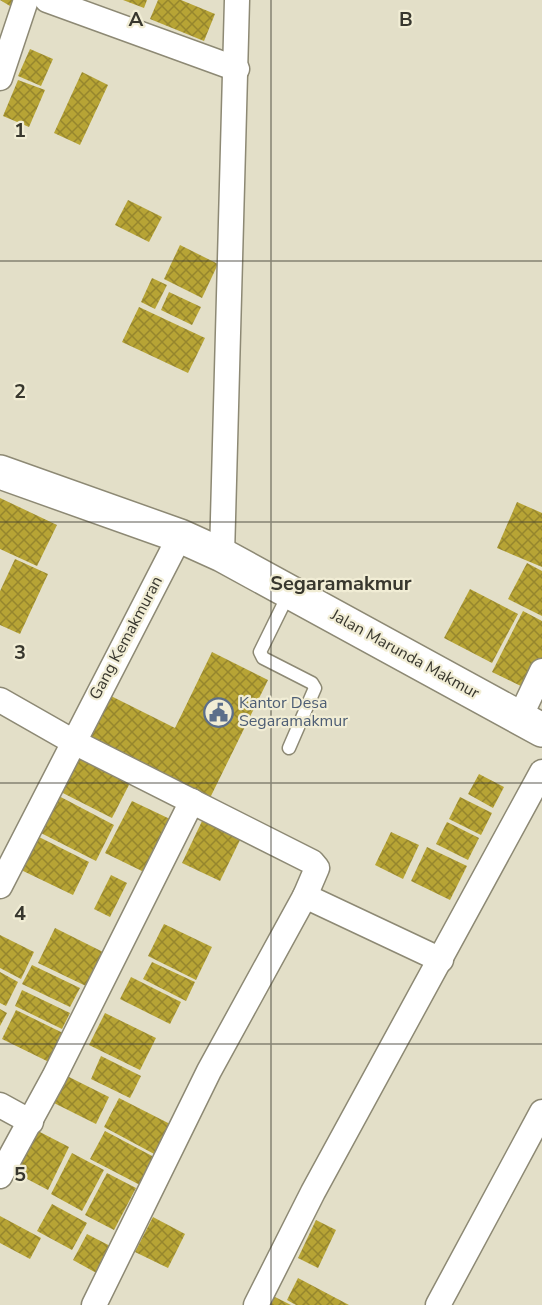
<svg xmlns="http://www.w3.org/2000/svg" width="542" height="1305" viewBox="0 0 542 1305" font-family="'Nunito Sans',sans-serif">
<defs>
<pattern id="building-cross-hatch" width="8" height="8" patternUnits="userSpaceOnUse" patternTransform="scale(1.5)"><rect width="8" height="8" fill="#b7a435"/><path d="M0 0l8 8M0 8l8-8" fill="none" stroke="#96862d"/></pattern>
</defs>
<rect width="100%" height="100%" fill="#e3dfc8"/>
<g fill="url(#building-cross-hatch)">
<polygon points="0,0 20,0 15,9"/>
<polygon points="123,0 147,0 144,8"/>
<polygon points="158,0 181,0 215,14 204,41 150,19"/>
<polygon points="30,49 53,59 41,86 18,76"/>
<polygon points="82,72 108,85 80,145 54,133"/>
<polygon points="18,80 45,90 29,127 3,116"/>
<polygon points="128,200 162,217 149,242 115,225"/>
<polygon points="180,245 218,264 202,298 164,279"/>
<polygon points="152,278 167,285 155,309 141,302"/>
<polygon points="169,292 201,307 192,325 161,310"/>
<polygon points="139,307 205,338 188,373 122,342"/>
<polygon points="0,498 57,525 37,566 0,549"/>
<polygon points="517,502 542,513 542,567 497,548"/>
<polygon points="15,559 48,574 20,634 0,625 0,591"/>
<polygon points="527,563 542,571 542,616 508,599"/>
<polygon points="470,589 518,614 492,663 444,638"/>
<polygon points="523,611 542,621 542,659 527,689 492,672"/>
<polygon points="212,652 268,680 210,798 90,739 111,696 175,728"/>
<polygon points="74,752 131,781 112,818 55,789"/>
<polygon points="479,774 504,787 493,808 468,794"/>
<polygon points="55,794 114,825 96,861 37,831"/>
<polygon points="460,797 492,813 481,835 449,819"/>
<polygon points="132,801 172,820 146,873 105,853"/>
<polygon points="203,819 241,838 220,881 182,863"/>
<polygon points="447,822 479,838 468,860 436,844"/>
<polygon points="391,832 419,845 403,879 375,865"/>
<polygon points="35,835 89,862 73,895 19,869"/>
<polygon points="427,847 467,866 450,900 411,881"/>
<polygon points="111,875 127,883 110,917 94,909"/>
<polygon points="164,924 212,947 196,980 148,956"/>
<polygon points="55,928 103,952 86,986 38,963"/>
<polygon points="0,935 34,952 21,979 0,968"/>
<polygon points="152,962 195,982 186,1001 143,979"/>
<polygon points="32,965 80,988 70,1007 22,984"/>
<polygon points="0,972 18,982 6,1006 0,1003"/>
<polygon points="131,977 181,1002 170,1024 120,999"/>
<polygon points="22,990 70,1013 62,1029 15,1006"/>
<polygon points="0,1009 7,1013 0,1026"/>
<polygon points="16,1010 67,1035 53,1064 2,1039"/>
<polygon points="105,1013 156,1038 140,1070 89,1045"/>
<polygon points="101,1056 141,1076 130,1098 91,1079"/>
<polygon points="67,1076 109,1097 96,1124 54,1103"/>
<polygon points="119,1098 172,1125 156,1155 104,1127"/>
<polygon points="34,1129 69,1147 48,1190 12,1171"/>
<polygon points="105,1131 154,1157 140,1185 90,1159"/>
<polygon points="72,1153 104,1170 82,1211 51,1194"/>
<polygon points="107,1173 136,1188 114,1230 85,1215"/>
<polygon points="52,1204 87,1223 72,1250 37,1231"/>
<polygon points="0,1216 41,1238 30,1259 0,1243"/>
<polygon points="153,1217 185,1234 168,1268 135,1252"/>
<polygon points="316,1220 336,1230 318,1268 298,1258"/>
<polygon points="87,1234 114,1248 100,1275 73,1260"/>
<polygon points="298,1278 349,1305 296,1305 287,1300"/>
<polygon points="273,1296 291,1305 268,1305"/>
</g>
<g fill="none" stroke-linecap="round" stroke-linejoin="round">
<defs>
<polyline id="service" points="289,593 260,652 263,658 312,683 315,688 289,748"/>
<g id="minor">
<polyline points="47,0 237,69"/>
<polyline points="0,78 26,0"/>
<polyline points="222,555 237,0"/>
<polyline points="0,700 72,741 312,862 317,868 305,896 441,960"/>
<polyline points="520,717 542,671"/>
<polyline points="0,886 180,536"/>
<polyline points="0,1105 31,1122"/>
<polyline points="0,1176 54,1077 192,801"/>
<polyline points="94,1305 209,1071 305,896"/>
<polyline points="256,1305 313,1192 542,772"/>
<polyline points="438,1305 542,1112"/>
</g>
<polyline id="primary" points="0,472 180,536 222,555 542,730"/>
</defs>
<use href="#service" stroke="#8d8974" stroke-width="15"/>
<use href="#minor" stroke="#8d8974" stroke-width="27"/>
<use href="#primary" stroke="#8d8974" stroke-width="36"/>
<use href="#service" stroke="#fff" stroke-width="12"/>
<use href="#minor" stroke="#fff" stroke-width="24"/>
<use href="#primary" stroke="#fff" stroke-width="33"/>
</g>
<path fill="none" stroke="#38372e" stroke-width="1.5" stroke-opacity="0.55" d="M271,0v1305M0,261h542M0,522h542M0,783h542M0,1044h542"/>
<defs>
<symbol id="civic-ring" viewBox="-11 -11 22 22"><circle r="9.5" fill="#f1edd5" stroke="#5c6f8a" stroke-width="1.5"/><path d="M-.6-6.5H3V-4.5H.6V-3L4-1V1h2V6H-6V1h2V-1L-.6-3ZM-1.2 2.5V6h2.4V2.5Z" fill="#5c6f8a"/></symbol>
</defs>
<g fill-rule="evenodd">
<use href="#civic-ring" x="202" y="696" width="33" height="33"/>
</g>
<g text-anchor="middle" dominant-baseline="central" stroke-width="4.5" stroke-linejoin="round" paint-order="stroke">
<g font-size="16" fill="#38372e" stroke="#f1edd5">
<text transform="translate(126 638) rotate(-62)">Gang Kemakmuran</text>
<text transform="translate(405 654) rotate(29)">Jalan Marunda Makmur</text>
</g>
<g font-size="16" fill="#4e5e75" stroke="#f1edd5" text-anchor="start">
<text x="239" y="703">Kantor Desa<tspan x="239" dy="18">Segaramakmur</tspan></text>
</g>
<g font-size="20" font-weight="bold" fill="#38372e" stroke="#f1edd5">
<text x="341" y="583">Segaramakmur</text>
</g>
</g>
<g font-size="20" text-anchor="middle" font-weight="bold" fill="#38372e" stroke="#f1edd5" stroke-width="4.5" stroke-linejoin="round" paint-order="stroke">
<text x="136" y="26">A</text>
<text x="406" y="26">B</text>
<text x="20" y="137">1</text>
<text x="20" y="398">2</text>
<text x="20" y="659">3</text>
<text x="20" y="920">4</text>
<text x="20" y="1181">5</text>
</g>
</svg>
